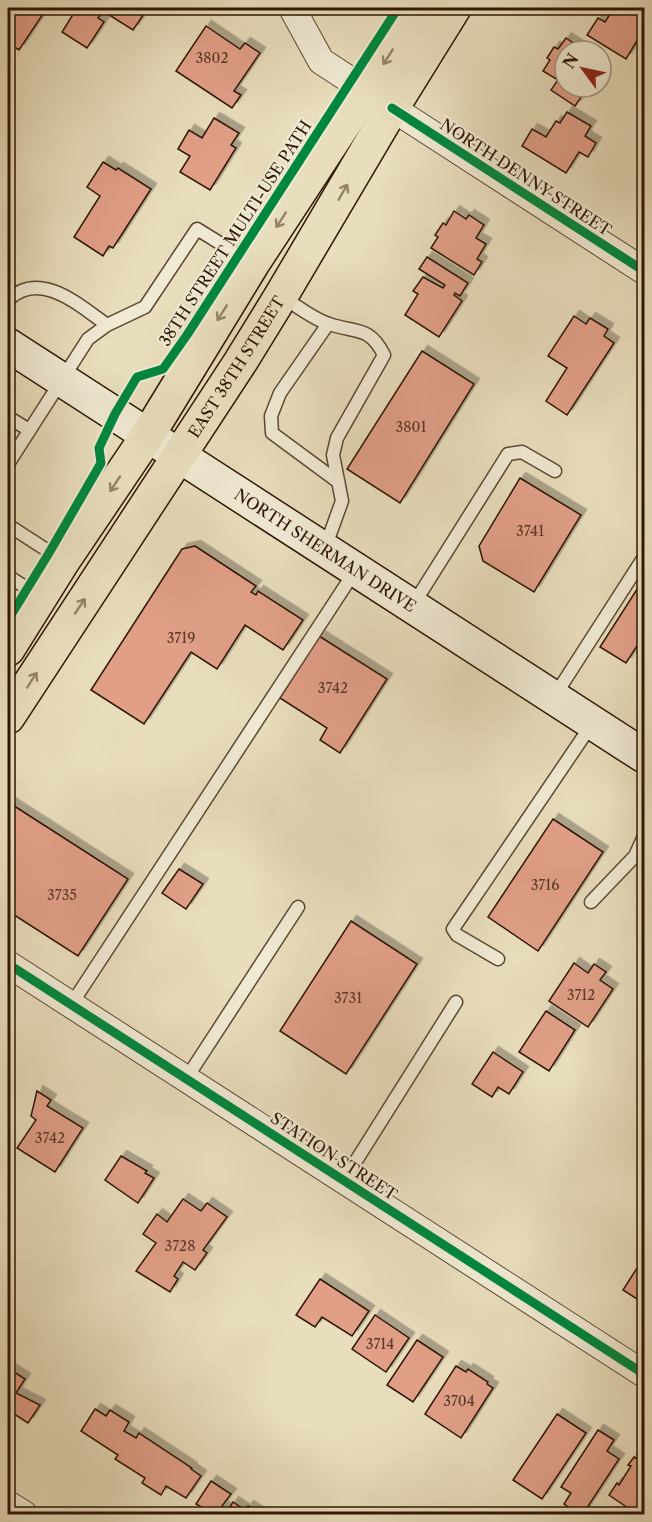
<svg xmlns="http://www.w3.org/2000/svg" width="652" height="1522" viewBox="0 0 652 1522" font-family="'Libre Caslon Text',serif">
<defs>
<filter id="shadow"><feDropShadow dx="5.5" dy="-5.5" stdDeviation="0" flood-color="#0004"/></filter>
</defs>
<rect width="100%" height="100%" fill="#e8ddbc"/>
<filter id="stains"><feTurbulence type="fractalNoise" baseFrequency=".00333" numOctaves="4"/><feColorMatrix values="0 0 0 0 .2 0 0 0 0 .09 0 0 0 0 .02 0 0 0 .5 -.17"/></filter>
<radialGradient id="worn" r=".72"><stop offset=".6" stop-color="#630" stop-opacity="0"/><stop offset="1" stop-color="#630" stop-opacity=".3"/></radialGradient>
<g fill="#e19f88" stroke="#2e1604" stroke-width="1.5" filter="url(#shadow)">
<polygon points="23,8 47,8 19,50 8,43 8,19 13,11 19,15"/>
<polygon points="77,8 148,8 133,30 103,11 98,18 104,22 87,48 62,32"/>
<polygon points="614,8 644,8 644,29 626,59 587,35 598,18 605,22"/>
<polygon points="206,26 240,49 245,43 260,53 234,91 241,95 232,108 176,71"/>
<polygon points="566,38 585,51 565,51 565,87 576,87 584,93 575,106 551,90 558,80 543,71 550,60 547,58 554,47 558,49"/>
<polygon points="567,112 591,126 585,136 596,143 588,157 579,152 566,173 522,146 532,129 546,137 556,121 560,123"/>
<polygon points="214,118 239,133 231,145 236,148 210,190 180,172 190,156 178,149 189,130 202,138"/>
<polygon points="103,162 116,170 118,168 151,189 113,248 109,246 103,256 74,237 100,196 87,187"/>
<polygon points="454,211 466,219 469,215 484,225 476,238 486,244 477,259 482,262 474,275 431,248 438,237 435,235 443,223 446,225"/>
<polygon points="427,257 468,283 460,296 455,293 454,295 462,301 439,337 405,315 418,294 413,291 423,277 443,288 445,285 419,269"/>
<polygon points="574,316 586,324 590,318 608,329 604,336 614,343 567,415 546,401 567,368 548,356"/>
<polygon points="422,351 474,384 400,503 347,469"/>
<polygon points="520,478 581,515 534,592 483,561 479,546"/>
<polygon points="195,546 256,586 251,592 256,595 258,591 303,620 283,650 245,625 217,669 191,652 144,724 91,690 182,549"/>
<polygon points="641,583 644,585 644,635 626,663 600,647"/>
<polygon points="319,636 387,679 340,753 320,740 327,728 280,698"/>
<polygon points="8,802 128,879 78,956 8,911"/>
<polygon points="553,819 603,852 538,951 488,917"/>
<polygon points="179,869 203,884 186,909 162,893"/>
<polygon points="351,921 417,964 346,1074 280,1031"/>
<polygon points="574,963 588,973 594,964 606,972 600,980 613,989 588,1027 549,1001"/>
<polygon points="546,1011 575,1030 549,1071 519,1052"/>
<polygon points="493,1052 523,1072 509,1094 498,1087 492,1097 472,1084"/>
<polygon points="37,1091 51,1100 47,1106 83,1128 55,1172 17,1148 36,1120 31,1116"/>
<polygon points="121,1156 147,1171 145,1173 154,1178 138,1203 105,1180"/>
<polygon points="183,1199 201,1211 207,1203 227,1217 203,1250 207,1253 195,1270 183,1262 174,1276 178,1279 170,1292 136,1271 156,1243 143,1234 157,1214 167,1222"/>
<polygon points="644,1257 644,1288 637,1299 623,1290"/>
<polygon points="320,1279 369,1311 352,1336 322,1317 315,1327 296,1315"/>
<polygon points="375,1315 409,1338 386,1372 352,1349"/>
<polygon points="417,1340 443,1357 413,1402 387,1385"/>
<polygon points="456,1366 466,1372 468,1369 488,1382 487,1384 493,1388 461,1438 425,1414"/>
<polygon points="8,1368 25,1379 16,1393 40,1405 28,1423 8,1410"/>
<polygon points="95,1409 106,1416 110,1410 129,1422 124,1431 136,1438 139,1433 192,1468 191,1469 201,1476 186,1498 166,1486 161,1495 142,1483 145,1478 115,1459 118,1455 81,1431"/>
<polygon points="557,1414 586,1433 542,1499 513,1480"/>
<polygon points="598,1430 614,1440 607,1451 619,1459 583,1514 579,1514 564,1504 571,1493 561,1487"/>
<polygon points="634,1457 644,1463 644,1503 637,1514 609,1495 617,1483 619,1485 631,1466 628,1465"/>
<polygon points="211,1481 231,1494 222,1506 228,1510 233,1502 245,1510 248,1506 261,1514 213,1514 196,1504"/>
</g>
<g fill="none" stroke-linecap="round" stroke-linejoin="round">
<defs>
<g id="service">
<path d="M283,297c14,9 30,22 46,27 26,9 40,1 55,31l-47,83 -4,17 9,46 -17,47"/>
<path d="M8,300c32,-31 71,5 99,25"/>
<polyline points="328,324 280,393 271,416 272,433 337,481"/>
<polyline points="8,417 29,430"/>
<polyline points="8,464 88,339 107,325 145,307 197,229 252,263"/>
<polyline points="8,525 62,560"/>
<polyline points="8,576 39,596"/>
<polyline points="413,605 508,454 522,452 555,471"/>
<polyline points="554,697 644,557"/>
<polyline points="591,902 635,856 644,836"/>
<polyline points="498,959 457,935 453,929 592,724"/>
<polyline points="71,1005 355,571"/>
<polyline points="186,1079 298,907"/>
<polyline points="344,1180 456,1002"/>
</g>
<g id="minor">
<polyline points="292,8 321,61 367,91"/>
<polyline points="392,108 644,271"/>
<polyline points="8,964 644,1374"/>
<polyline points="8,1504 24,1514"/>
</g>
<g id="secondary">
<path id="s1" d="M8,345l636,411"/>
</g>
<g id="primary">
<polyline points="8,649 63,561 148,435 253,263 420,8"/>
<path id="s2" d="M8,717l233,-356 40,-65 111,-188 62,-100"/>
</g>
</defs>
<use href="#service" stroke="#5c4832" stroke-width="15"/>
<use href="#minor" stroke="#5c4832" stroke-width="28"/>
<use href="#secondary" stroke="#2e1604" stroke-width="36"/>
<use href="#primary" stroke="#2e1604" stroke-width="36"/>
<use href="#service" stroke="#f0e9d3" stroke-width="12"/>
<use href="#minor" stroke="#f0e9d3" stroke-width="26"/>
<use href="#secondary" stroke="#f0e9d3" stroke-width="33"/>
<use href="#primary" stroke="#e8ddbc" stroke-width="33"/>
<defs>
<g id="cycleway">
<polyline points="392,108 644,271"/>
<polyline points="8,620 49,553 101,463 99,448 115,414 137,377 163,369 187,335 398,8"/>
<polyline points="8,964 644,1374"/>
</g>
</defs>
<use href="#cycleway" stroke="#f0e9d3" stroke-width="13"/>
<use href="#cycleway" stroke="#00873e" stroke-width="9"/>
</g>
<defs><path id="oneway-shaft" d="M-6 0H5M1.5-3L5.5 0L1.5 3" fill="none" stroke-width="1.6" stroke-linecap="round" stroke-linejoin="round" transform="scale(1.5)"/></defs>
<g stroke="#948369">
<use href="#oneway-shaft" transform="translate(388 57) rotate(122)"/>
<use href="#oneway-shaft" transform="translate(343 192) rotate(-60)"/>
<use href="#oneway-shaft" transform="translate(281 220) rotate(123)"/>
<use href="#oneway-shaft" transform="translate(222 313) rotate(122)"/>
<use href="#oneway-shaft" transform="translate(115 484) rotate(124)"/>
<use href="#oneway-shaft" transform="translate(80 606) rotate(-56)"/>
<use href="#oneway-shaft" transform="translate(32 680) rotate(-57)"/>
</g>
<g text-anchor="middle" dominant-baseline="central" stroke-width="4.5" stroke-linejoin="round" paint-order="stroke">
<g font-size="14" fill="#5b3825">
<text x="212" y="58">3802</text>
<text x="411" y="427">3801</text>
<text x="530" y="531">3741</text>
<text x="181" y="638">3719</text>
<text x="333" y="688">3742</text>
<text x="545" y="885">3716</text>
<text x="62" y="895">3735</text>
<text x="581" y="995">3712</text>
<text x="348" y="998">3731</text>
<text x="50" y="1138">3742</text>
<text x="180" y="1246">3728</text>
<text x="380" y="1344">3714</text>
<text x="459" y="1401">3704</text>
</g>
<g font-size="16" fill="#2e1604" stroke="#f0e9d3">
<text transform="translate(526 177) rotate(33)">NORTH DENNY STREET</text>
<text transform="translate(235 233) rotate(-57)">38TH STREET MULTI-USE PATH</text>
<text stroke="none"><textPath href="#s2" startOffset="418">EAST 38TH STREET</textPath></text>
<text stroke="none"><textPath href="#s1" startOffset="378">NORTH SHERMAN DRIVE</textPath></text>
<text transform="translate(334 1156) rotate(33)">STATION STREET</text>
</g>
</g>
<rect width="652" height="1522" fill="none" stroke="#e8ddbc" stroke-width="30"/>
<rect x="9" y="9" width="634" height="1504" fill="none" stroke="#2e1604" stroke-width="3"/>
<rect x="15" y="15" width="622" height="1492" fill="none" stroke="#2e1604" stroke-width="1.5"/>
<g transform="translate(583 69) rotate(303)"><circle r="28" fill="#f0e9d3" stroke="#a29580" stroke-width="1.5"/>
<path d="M0-4.5L10 22L0 15L-10 22Z" fill="#8f2418"/>
<text y="-9" font-size="16" font-weight="bold" text-anchor="middle" fill="#2e1604">N</text>
</g>
<rect width="100%" height="100%" filter="url(#stains)"/>
<rect width="100%" height="100%" fill="url(#worn)"/>
</svg>
